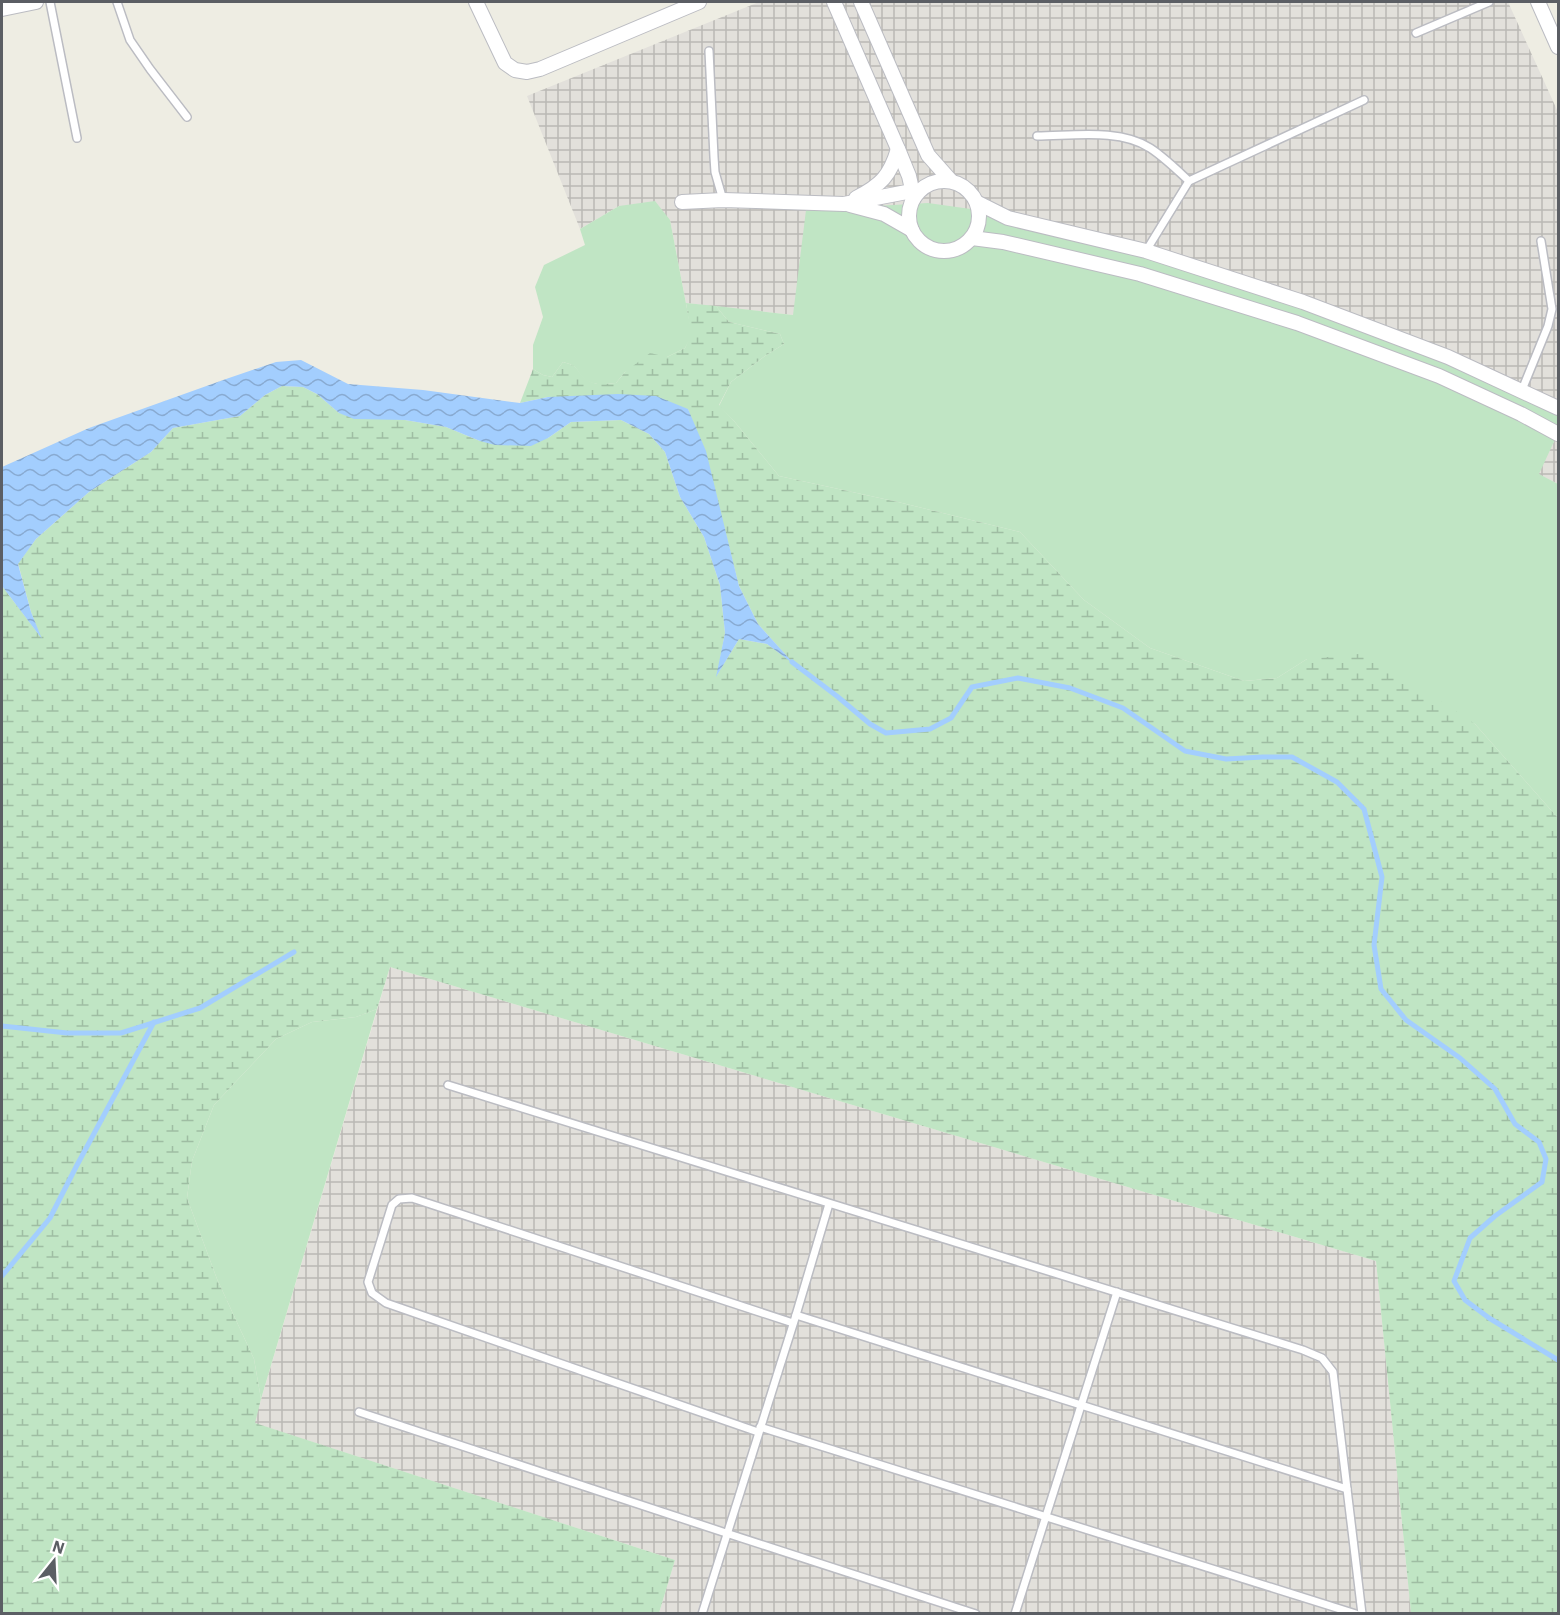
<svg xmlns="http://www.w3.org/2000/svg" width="1560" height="1615" viewBox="0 0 1560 1615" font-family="'IBM Plex Sans',sans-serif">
<defs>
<pattern id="industrial-grid" width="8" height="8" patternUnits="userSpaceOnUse" patternTransform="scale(1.5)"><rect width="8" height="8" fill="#e2e0db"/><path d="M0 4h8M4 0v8" fill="none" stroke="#bab9b5"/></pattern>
<pattern id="wetland-marsh" width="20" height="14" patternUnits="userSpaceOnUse" patternTransform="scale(1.5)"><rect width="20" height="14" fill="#c0e5c4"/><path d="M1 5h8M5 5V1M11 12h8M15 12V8" fill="none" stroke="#9fbda3"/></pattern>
<pattern id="water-waves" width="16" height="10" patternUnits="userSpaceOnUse" patternTransform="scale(1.5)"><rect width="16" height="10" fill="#a3cefe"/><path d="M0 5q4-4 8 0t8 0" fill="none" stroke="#88aad1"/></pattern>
</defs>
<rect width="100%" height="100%" fill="#eeede3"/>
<g fill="url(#industrial-grid)">
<polygon points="759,2 1508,2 1558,112 1558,408 793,315 686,303 670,220 619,206 580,229 527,96"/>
<polygon points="1558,433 1558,484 1538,474"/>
<polygon points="390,967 1376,1261 1411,1613 659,1613 675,1560 254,1423"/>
</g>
<g fill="#c0e5c4">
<path d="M655,201l15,19 22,115 -7,13 -18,9 -42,15 -9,11c-10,1 -21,3 -30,-3 -12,-9 -4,-13 -23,-18l-11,15 -9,-2 -10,-6v-24l10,-28 -8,-30 9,-22 41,-20 -5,-16 39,-23z"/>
<polygon points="928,203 992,212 1191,265 1451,355 1558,408 1558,433 1539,474 1558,484 1558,818 1475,724 1307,659 1277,678 1244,681 1150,648 1084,600 1020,532 898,502 779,476 734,421 719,406 731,382 765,356 784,344 780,334 729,322 716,306 793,315 806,210"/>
<polygon points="377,1009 261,1399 254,1359 217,1279 187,1198 192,1161 214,1105 276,1039 312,1022 356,1017"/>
</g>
<path fill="url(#wetland-marsh)" d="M686,303l30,3 13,16 51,12 4,10 -19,12 -34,26 -12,23 15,16 45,55 119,26 122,30 64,68 66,48 94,33 33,-3 30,-19 62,-6 106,71 83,94v795h-147l-35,-352 -986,-294 -13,42 -21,8 -44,5 -36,17 -62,66 -22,56 -5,37 30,81 37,80 7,40 -6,24 420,137 -16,53h-657v-1027l38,50 -9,-24 -13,-49 18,-24 53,-47 62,-40 22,-24 67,-12 25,-21 17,-9 21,1 14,7 22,19 66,7 41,7 34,14 68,-3 23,-16 50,-2 28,14 16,18 15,45 24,40 16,48 5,48 -8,42 22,-36 28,5 25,18 -34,-38 -19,-38 -15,-59 -36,-118 -140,-12 -28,6 13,-34 10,6 9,2 11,-15c19,5 11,8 23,17 9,7 19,5 30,4l9,-11 25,-19 17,4 18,-9 6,-13z"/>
<polygon fill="url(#water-waves)" points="301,360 348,384 423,390 520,403 548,397 618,394 656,396 688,409 706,451 739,586 758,624 795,665 767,644 739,639 716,677 725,633 720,585 704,537 680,497 665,452 649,434 621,420 571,422 548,438 531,446 495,445 480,441 446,427 405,420 354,419 339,413 317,394 303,387 282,386 265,395 240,416 173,428 151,452 89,492 36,539 18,564 31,612 42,639 2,586 2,467 89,428 226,379 276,362"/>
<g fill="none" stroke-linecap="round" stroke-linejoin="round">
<g stroke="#a3cefe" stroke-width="5">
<polyline points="792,662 838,697 870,724 886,733 930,729 951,718 972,687 1018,678 1070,688 1123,708 1185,751 1226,759 1263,757 1292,757 1337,782 1364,809 1382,877 1374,945 1381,989 1406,1020 1460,1058 1495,1089 1515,1124 1539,1142 1546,1159 1542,1182 1495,1216 1470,1238 1454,1281 1465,1300 1489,1318 1558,1360"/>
<polyline points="2,1026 67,1033 121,1033 200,1008 294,952"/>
<polyline points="2,1276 50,1218 76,1167 154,1022"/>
</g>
<defs>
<g id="service">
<polyline points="50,2 77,138"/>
<polyline points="117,2 130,40 150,69 187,117"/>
<polyline points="1416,33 1489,2"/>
<polyline points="709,51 714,157 715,172 723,200"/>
<path d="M1037,136c34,0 83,-8 113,12 14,9 27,22 39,33"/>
<polyline points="1146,251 1189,181 1364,100"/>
<polyline points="1522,390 1548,326 1552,309 1541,241"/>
<polyline points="448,1085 1303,1350 1322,1358 1333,1372 1362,1614"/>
<polyline points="796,1315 1347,1489"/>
<polyline points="359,1412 726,1533 976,1614"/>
<polyline points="760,1427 1356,1614"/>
<polyline points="758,1432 386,1303 372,1293 368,1282 392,1205 399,1199 412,1198 793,1323"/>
<polyline points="702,1614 796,1315 829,1204"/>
<polyline points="1015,1614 1117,1292"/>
</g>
<g id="minor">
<polyline points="476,2 505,63 515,70 527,72 540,69 699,2"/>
<polyline points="834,2 898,149 909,176 914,198"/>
<polyline points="861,2 928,155 951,181"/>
<polyline points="1538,2 1558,47"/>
<polyline points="2,9 36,2"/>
<circle cx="944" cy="216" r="35"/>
<path d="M856,198c25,-13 34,-22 42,-49"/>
<polyline points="682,202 723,200 844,204 912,191"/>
<polyline points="978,203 1008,218 1146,251 1303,302 1448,357 1558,408"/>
<polyline points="850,205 884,214 912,230"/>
<polyline points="972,238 1003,242 1140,274 1297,323 1439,376 1521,414 1558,434"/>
</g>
</defs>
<use href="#service" stroke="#bbbcc2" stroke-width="10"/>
<use href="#minor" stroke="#bbbcc2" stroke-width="16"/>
<use href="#service" stroke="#fff" stroke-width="7"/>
<use href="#minor" stroke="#fff" stroke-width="14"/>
</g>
<rect width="1560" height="1615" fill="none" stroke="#5b5e64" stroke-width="6"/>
<g transform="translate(54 1561) rotate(18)" stroke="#ffffff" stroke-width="4.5" paint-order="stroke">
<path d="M0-4.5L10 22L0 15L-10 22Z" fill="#5b5e64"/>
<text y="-9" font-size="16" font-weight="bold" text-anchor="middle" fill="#5b5e64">N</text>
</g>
</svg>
